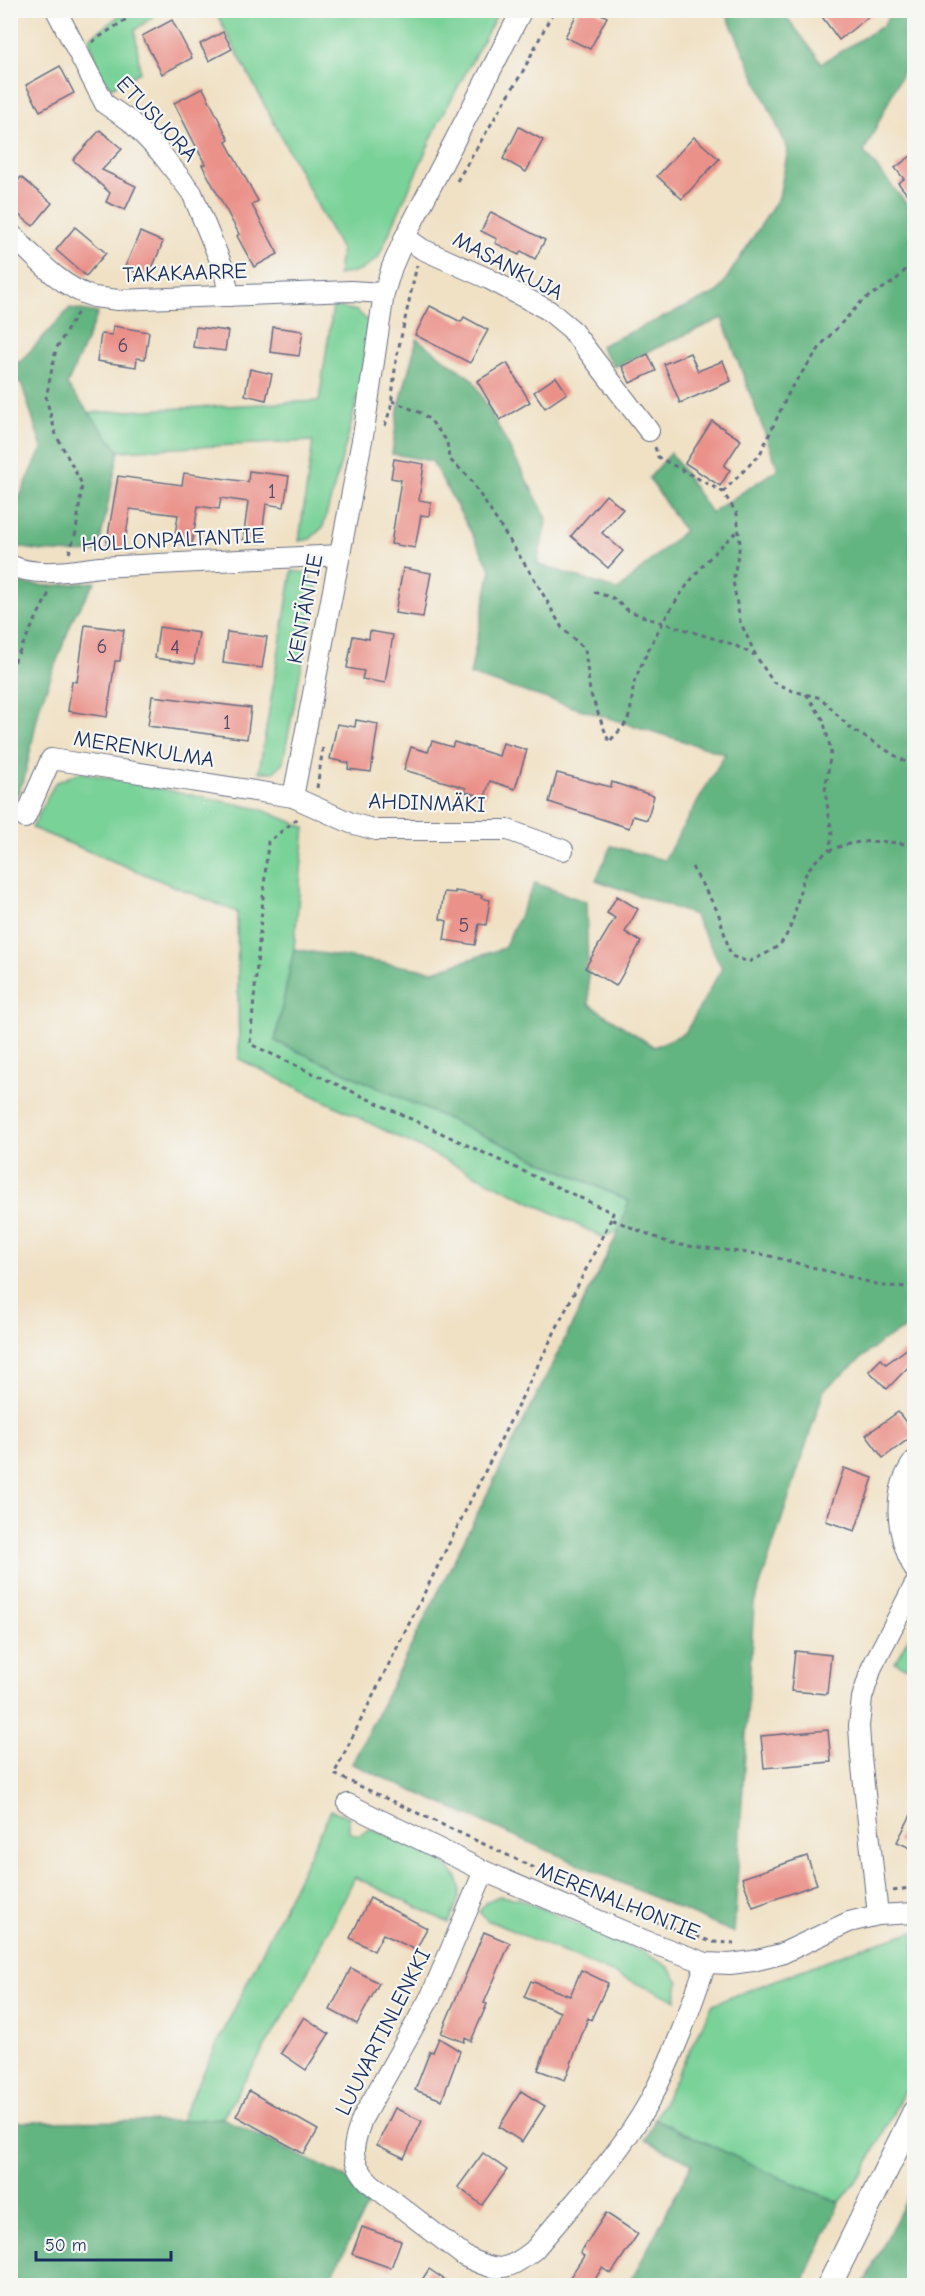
<svg xmlns="http://www.w3.org/2000/svg" width="925" height="2296" viewBox="0 0 925 2296" font-family="'Comic Neue',sans-serif">
<rect width="100%" height="100%" fill="#f6f6f2"/>
<filter id="ink" filterUnits="userSpaceOnUse"><feTurbulence type="fractalNoise" baseFrequency=".0167" numOctaves="2"/><feDisplacementMap in="SourceGraphic" scale="12" xChannelSelector="R" yChannelSelector="G"/><feConvolveMatrix kernelMatrix="1 2 1 2 8 2 1 2 1" color-interpolation-filters="sRGB"/></filter>
<filter id="wash" filterUnits="userSpaceOnUse"><feTurbulence type="fractalNoise" baseFrequency=".008" numOctaves="4" result="noise"/><feDisplacementMap in="SourceGraphic" scale="24" xChannelSelector="R" yChannelSelector="G"/><feGaussianBlur stdDeviation="1.35" result="paint"/><feColorMatrix in="noise" values="0 0 0 0 0 0 0 0 0 0 0 0 0 0 0 0 0 1.4 0 .05"/><feComposite in="paint" operator="in"/></filter>
<g filter="url(#wash)">
<rect width="100%" height="100%" fill="#f0e1c5"/>
<g fill="#79d298" stroke="#4a807b" stroke-width="1.5">
<polygon points="126,11 161,11 135,30 140,72 111,88 98,73 89,38"/>
<polygon points="215,11 499,11 438,124 378,258 360,271 338,275 341,250"/>
<path d="M333,306l24,5 12,11c-5,70 -28,137 -46,205l-13,12 -11,2 14,-100 -194,10 -31,-38 231,-12z"/>
<polygon points="292,571 307,573 317,587 283,762 274,772 259,772"/>
<polygon points="80,772 260,809 305,827 294,949 275,1041 629,1201 619,1231 602,1237 239,1059 237,912 32,828 55,783"/>
<polygon points="914,1628 914,1671 895,1662"/>
<path d="M331,1810l18,7v15l9,4 12,-7c24,10 93,30 90,63 -1,10 -7,21 -11,31l-94,-46 -61,122 -72,119 -42,3z"/>
<polygon points="499,1896 520,1899 643,1952 669,1967 679,1982 676,2000 487,1920 479,1912 486,1902"/>
<polygon points="914,1931 914,2071 863,2173 840,2202 791,2183 655,2119 713,2004 851,1951"/>
</g>
<g fill="#62b480" stroke="#3e726f" stroke-width="1.5">
<polygon points="725,11 782,11 822,63 884,25 891,11 914,11 914,49 864,152 914,213 914,1324 882,1341 824,1390 754,1604 734,1933 352,1764 619,1231 629,1201 275,1041 294,949 434,971 504,948 535,883 586,902 589,1004 654,1047 685,1033 722,968 694,915 596,880 611,846 664,860 725,754 470,675 491,569 432,461 392,454 398,410 417,339 473,380 547,518 537,564 618,590 684,531 649,478 671,453 711,513 778,469 722,318 614,367 600,346 718,292 779,197 788,150"/>
<path d="M70,308l28,5 -31,72 52,66 -21,101c-30,1 -59,2 -87,-8v-28l31,-68 -20,-63 -11,-11v-18l8,7z"/>
<polygon points="95,582 74,616 40,705 24,780 11,807 11,583 50,586"/>
<polygon points="222,2118 347,2178 370,2201 327,2285 11,2285 11,2122 180,2121"/>
<polygon points="655,2119 791,2183 840,2202 802,2285 629,2285 692,2163 645,2140"/>
<polygon points="914,2185 914,2285 863,2285"/>
</g>
<g id="blocks">
<g fill="#ea9189">
<polygon points="579,10 594,10 607,17 590,49 565,37"/>
<polygon points="817,10 877,10 839,40"/>
<polygon points="172,20 192,58 162,74 142,36"/>
<polygon points="223,32 232,49 209,61 200,44"/>
<polygon points="60,66 74,93 40,111 26,85"/>
<polygon points="203,88 229,140 226,142 258,201 252,205 278,254 254,267 237,236 239,234 202,165 205,164 174,103"/>
<polygon points="519,127 543,140 526,172 503,159"/>
<polygon points="100,130 122,149 102,170 136,186 125,210 106,202 110,193 73,160"/>
<polygon points="694,137 719,159 682,199 657,176"/>
<polygon points="915,153 915,204 898,183 904,179 895,168"/>
<polygon points="21,177 52,203 33,226 10,208 10,190"/>
<polygon points="491,212 545,240 535,259 521,251 519,255 495,243 497,239 481,231"/>
<polygon points="75,227 106,253 86,276 56,250"/>
<polygon points="140,232 163,242 148,278 125,267"/>
<polygon points="430,306 461,322 464,317 488,330 470,363 415,335"/>
<polygon points="113,326 149,332 145,359 137,358 136,367 97,361 101,334 112,335"/>
<polygon points="196,327 228,331 225,351 193,347"/>
<polygon points="273,327 303,331 299,356 270,352"/>
<polygon points="690,353 698,371 723,361 731,381 680,403 664,364"/>
<polygon points="648,354 656,371 630,383 622,366"/>
<polygon points="507,363 530,402 500,420 477,381"/>
<polygon points="250,369 272,374 266,400 245,395"/>
<polygon points="556,377 567,393 545,408 534,392"/>
<polygon points="712,421 741,440 724,466 730,470 720,486 685,463"/>
<polygon points="394,459 424,464 419,500 431,502 429,516 421,515 415,548 391,544 401,480 391,478"/>
<polygon points="249,471 289,476 284,507 266,504 261,543 243,540 248,502 221,498 219,509 198,506 192,545 174,542 178,515 130,509 124,549 106,547 118,476 182,485 184,473 248,482"/>
<polygon points="606,495 623,509 602,533 623,551 608,568 571,536"/>
<polygon points="403,568 431,573 423,617 395,613"/>
<polygon points="85,625 124,630 120,661 115,661 107,717 68,711 72,681 77,682"/>
<polygon points="159,627 199,633 194,664 155,658"/>
<polygon points="370,631 393,635 385,683 362,679 364,671 347,668 353,636 369,639"/>
<polygon points="227,632 267,637 262,668 223,663"/>
<polygon points="152,696 251,708 247,739 148,726"/>
<polygon points="356,720 378,724 371,772 348,769 349,763 330,759 337,724 355,727"/>
<polygon points="432,741 452,747 454,742 499,756 503,743 527,750 515,789 490,781 485,797 465,792 466,788 404,770 411,747 428,752"/>
<polygon points="557,773 611,787 612,782 654,796 647,820 633,816 629,828 549,802"/>
<polygon points="455,891 482,895 481,898 490,900 486,925 479,924 475,945 444,940 447,921 440,919 444,892 455,893"/>
<polygon points="617,896 638,909 625,932 641,942 616,986 585,968 615,918 607,913"/>
<polygon points="915,1343 915,1360 887,1389 869,1371 881,1359 886,1364"/>
<polygon points="898,1412 915,1434 883,1458 866,1435"/>
<polygon points="844,1468 873,1478 855,1531 826,1521"/>
<polygon points="795,1651 831,1655 827,1694 791,1691"/>
<polygon points="828,1730 831,1762 764,1768 761,1736"/>
<polygon points="915,1807 915,1850 897,1842"/>
<polygon points="807,1856 817,1884 753,1907 742,1878"/>
<polygon points="370,1898 427,1928 416,1950 383,1934 374,1951 350,1938"/>
<polygon points="484,1932 510,1943 484,2003 487,2004 471,2041 465,2038 464,2042 441,2033"/>
<polygon points="351,1968 379,1983 357,2024 330,2010"/>
<polygon points="581,1970 608,1983 591,2020 588,2018 565,2080 538,2070 560,2012 524,1997 531,1981 570,1996"/>
<polygon points="304,2017 329,2034 306,2070 281,2053"/>
<polygon points="439,2038 460,2051 442,2100 415,2090 430,2051 433,2052"/>
<polygon points="249,2091 318,2130 304,2154 236,2116"/>
<polygon points="521,2091 545,2106 522,2142 499,2127"/>
<polygon points="395,2108 422,2121 404,2158 377,2145"/>
<polygon points="483,2153 507,2170 482,2205 458,2187"/>
<polygon points="606,2213 638,2234 611,2274 602,2268 591,2286 564,2286 584,2256 580,2253"/>
<polygon points="362,2227 401,2241 391,2268 352,2254"/>
<polygon points="429,2269 454,2286 418,2286"/>
</g>
</g>
</g>
<g filter="url(#ink)">
<use href="#blocks" fill-opacity="0" stroke="#666d82" stroke-width="1.5"/>
<g fill="none" stroke-linecap="round" stroke-linejoin="round">
<defs>
<g id="minor">
<polyline points="56,10 105,104 130,121 160,152 192,193 224,270 229,296"/>
<path d="M10,233c24,23 51,55 84,64 8,1 16,2 24,3l232,-9 34,2"/>
<polyline points="405,237 422,249 489,279 548,310 571,329 649,431"/>
<path d="M10,565c27,13 62,5 90,2l240,-12"/>
<polyline points="293,797 364,430 384,293 392,267 405,237 522,10"/>
<polyline points="25,818 51,759 293,797 351,823 376,830 508,830 563,850"/>
<path d="M914,1461c-24,32 -17,75 0,108"/>
<polyline points="348,1804 484,1871 646,1941 706,1963 730,1964 753,1961 781,1954 849,1922 878,1915 914,1913"/>
<path d="M484,1871l-53,125 -69,123c-10,29 -14,40 8,64l94,73c33,16 41,17 70,-6 39,-47 85,-94 115,-148 24,-44 41,-92 57,-139"/>
<polyline points="878,1915 861,1757 859,1726 862,1698 872,1667 914,1586"/>
</g>
<polyline id="tertiary" points="829,2286 914,2113"/>
</defs>
<use href="#minor" stroke="#666d82" stroke-width="22"/>
<use href="#tertiary" stroke="#666d82" stroke-width="26"/>
<g stroke="#666d82" stroke-width="3" stroke-dasharray="4.5 4.5" stroke-linecap="butt">
<polyline points="92,42 140,10"/>
<polyline points="457,181 523,71 554,10"/>
<path d="M392,401l29,12 10,8 16,20 2,18 19,17 67,104 27,48 23,21 5,43 19,50c6,-7 14,-14 18,-21 6,-12 4,-29 8,-41 24,-58 55,-109 104,-150"/>
<polyline points="385,426 391,407 396,360 417,265"/>
<polyline points="655,447 658,457 723,492 737,514 740,544 733,581 740,621 756,656 773,682 793,691 821,698 850,728 909,764 914,772"/>
<polyline points="723,492 760,454 791,388 823,343 863,300 895,281 914,261"/>
<polyline points="69,553 76,532 82,484 56,435 46,398 56,349 79,310"/>
<polyline points="594,592 613,598 627,610 647,618 732,644 754,655"/>
<polyline points="10,670 50,591"/>
<polyline points="806,694 823,719 831,751 825,791 832,834 829,851"/>
<polyline points="317,788 323,747"/>
<polyline points="297,819 268,842 250,1044 613,1213 611,1219 672,1244 766,1255 884,1286 914,1287"/>
<path d="M692,867l26,45 13,44 18,6c9,-5 25,-11 32,-19 13,-16 15,-38 20,-56 13,-50 73,-50 113,-41"/>
<polyline points="611,1219 334,1774 537,1869 664,1925 712,1942 734,1943"/>
<polyline points="893,1891 914,1887"/>
</g>
<use href="#minor" stroke="#fff" stroke-width="20"/>
<use href="#tertiary" stroke="#fff" stroke-width="24"/>
</g>
</g>
<g text-anchor="middle" dominant-baseline="central" stroke-width="4.5" stroke-linejoin="round" paint-order="stroke">
<g font-size="20" fill="#4f4869">
<text x="123" y="345">6</text>
<text x="272" y="491">1</text>
<text x="102" y="646">6</text>
<text x="175" y="647">4</text>
<text x="227" y="722">1</text>
<text x="464" y="925">5</text>
</g>
<g font-size="22" fill="#1b2f5e" stroke="#f6f6f2">
<text transform="translate(157 119) rotate(47)">ETUSUORA</text>
<text transform="translate(508 266) rotate(28)">MASANKUJA</text>
<text transform="translate(185 273) rotate(-2)">TAKAKAARRE</text>
<text transform="translate(173 540) rotate(-3)">HOLLONPALTANTIE</text>
<text transform="translate(305 609) rotate(-79)">KENTÄNTIE</text>
<text transform="translate(144 749) rotate(9)">MERENKULMA</text>
<text transform="translate(427 803) rotate(2)">AHDINMÄKI</text>
<text transform="translate(618 1901) rotate(22)">MERENALHONTIE</text>
<text transform="translate(383 2032) rotate(-63)">LUUVARTINLENKKI</text>
</g>
</g>
<rect width="925" height="2296" fill="none" stroke="#f6f6f2" stroke-width="36"/>
<path d="M36 2251v9h135v-9" fill="none" stroke="#1b2f5e" stroke-width="3"/>
<text x="45" y="2251" font-size="18" fill="#1b2f5e" stroke="#f6f6f2" stroke-width="4.5" paint-order="stroke">50 m</text>
</svg>
